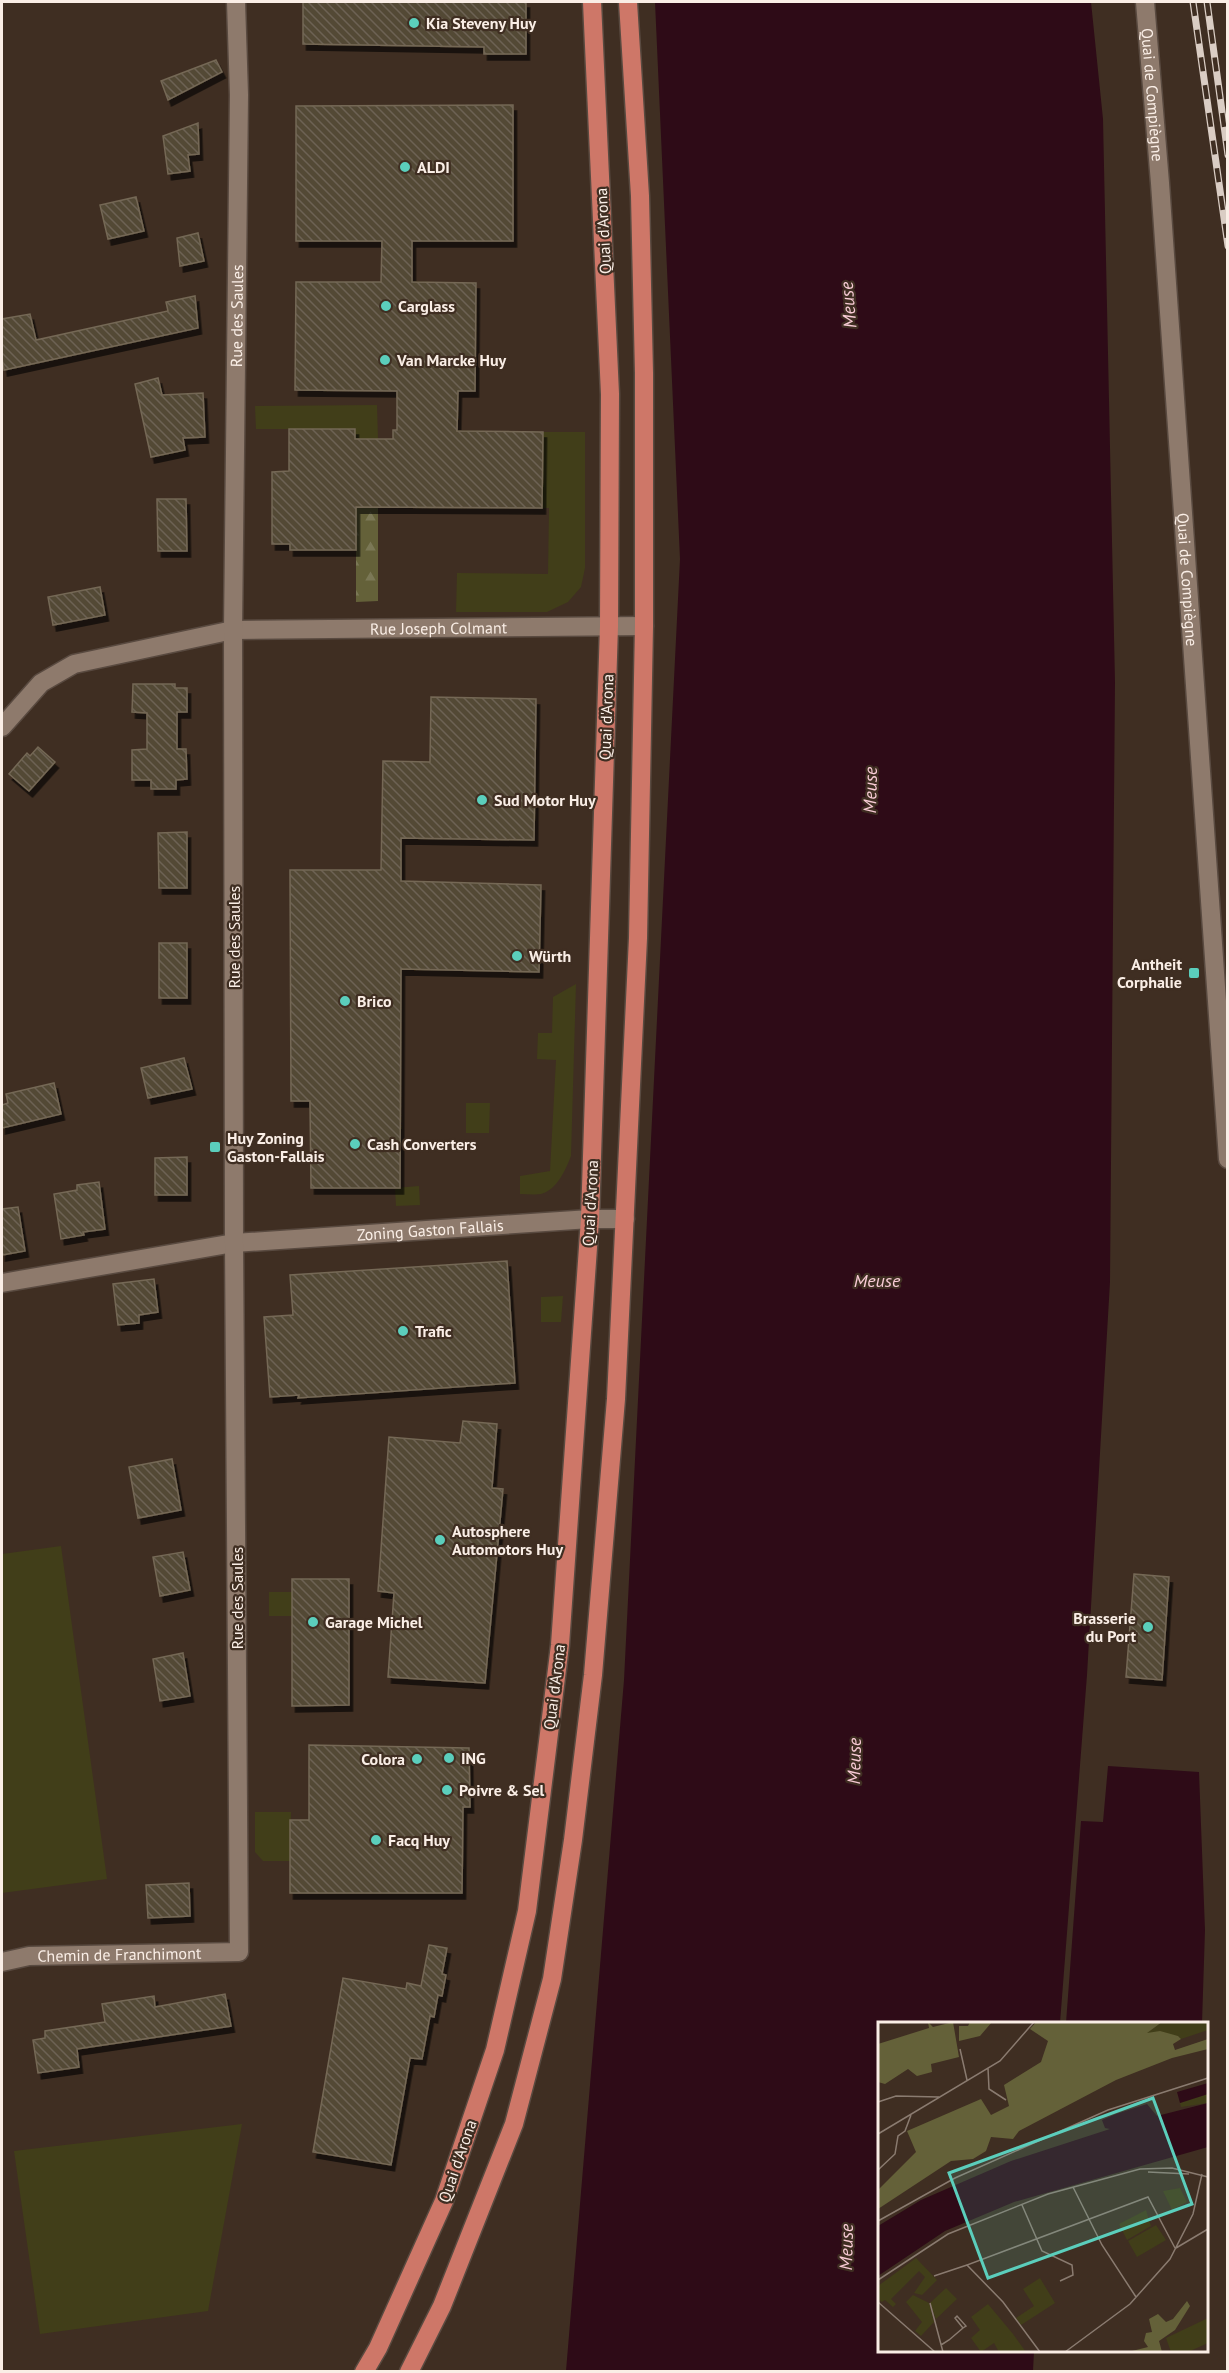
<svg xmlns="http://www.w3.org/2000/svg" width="1229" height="2373" viewBox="0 0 1229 2373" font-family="'PT Sans',sans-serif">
<defs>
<pattern id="forest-firs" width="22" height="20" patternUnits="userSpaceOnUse" patternTransform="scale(1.5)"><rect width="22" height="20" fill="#646139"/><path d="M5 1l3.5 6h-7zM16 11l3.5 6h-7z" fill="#7b7856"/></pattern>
<pattern id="building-back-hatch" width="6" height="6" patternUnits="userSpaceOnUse" patternTransform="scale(1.5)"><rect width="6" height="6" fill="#534836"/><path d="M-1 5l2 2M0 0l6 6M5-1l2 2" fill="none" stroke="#6d6353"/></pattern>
<filter id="shadow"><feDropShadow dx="3.5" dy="6" stdDeviation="0" flood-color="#0009"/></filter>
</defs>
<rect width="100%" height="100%" fill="#3f2e22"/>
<g fill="#413e19">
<polygon points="377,405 378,439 355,439 355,429 256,429 255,406"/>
<polygon points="543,432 585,432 585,568 581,587 568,602 547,612 456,612 457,573 548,574 549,508 542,508"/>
<path d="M576,984l-5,172c-5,13 -14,34 -30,38 -6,1 -14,0 -21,0v-18l30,-5 6,-111 -19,-1 1,-26h14l1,-36z"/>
<polygon points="466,1103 490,1103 489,1133 466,1133"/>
<polygon points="419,1186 420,1205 396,1206 395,1188"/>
<polygon points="563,1296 561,1322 541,1322 541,1297"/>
<polygon points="61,1546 107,1879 2,1893 2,1554"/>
<rect x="269" y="1592" width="23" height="24"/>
<polygon points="255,1812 291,1812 290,1861 263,1861 255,1852"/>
<polygon points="242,2124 208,2311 40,2334 14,2151"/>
</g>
<polygon fill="url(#forest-firs)" points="356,507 378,507 378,601 356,602"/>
<g fill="#2e0b17">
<polygon points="655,2 1091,2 1103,119 1115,682 1110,1282 1087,1675 1060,2023 880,2024 880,2350 1034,2351 1033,2371 566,2371 624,1680 680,559"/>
<polygon points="1108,1766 1199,1772 1205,1930 1202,2023 1066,2023 1081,1821 1103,1822"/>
</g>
<g fill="url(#building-back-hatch)" stroke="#746855" stroke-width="1.5" filter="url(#shadow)">
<polygon points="303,2 526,2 526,54 484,54 484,47 303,44"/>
<polygon points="216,60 222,72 168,100 161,81"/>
<polygon points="513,105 513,241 412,241 412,282 476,283 475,391 458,391 457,431 543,432 542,508 356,507 356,550 290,550 290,544 272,544 272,472 289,471 289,429 355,429 355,439 393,439 393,430 397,430 397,391 295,390 296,282 381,282 382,241 296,241 296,106"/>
<polygon points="198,123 199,154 188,155 190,171 168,174 163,136"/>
<polygon points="136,197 144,231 108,239 100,205"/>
<polygon points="198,233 204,261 180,266 177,238"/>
<polygon points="195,296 198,328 4,370 2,358 2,319 30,314 36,340 168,311 166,302"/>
<polygon points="158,378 162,395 203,393 205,437 183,438 185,450 151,457 135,384"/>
<polygon points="157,499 186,499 187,551 158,551"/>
<polygon points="100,587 105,615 53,625 48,597"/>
<polygon points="133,684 175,684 175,688 187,688 187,712 177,712 177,749 186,749 187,779 176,780 176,789 151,789 151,780 132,780 132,750 147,749 147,713 132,712"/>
<polygon points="431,697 536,699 534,840 401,838 401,881 541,885 539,972 401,969 400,1188 311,1188 310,1101 291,1101 290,870 381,870 383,761 430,762"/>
<polygon points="38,747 55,762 29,791 9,774 27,753 30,756"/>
<polygon points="187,832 187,888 159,888 158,833"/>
<rect x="159" y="943" width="28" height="55"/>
<polygon points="184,1058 192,1089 148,1098 141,1068"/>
<polygon points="54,1083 61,1114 2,1128 2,1105 8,1103 6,1094"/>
<polygon points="187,1157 187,1195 155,1195 155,1158"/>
<polygon points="99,1182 105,1229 83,1232 84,1235 61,1239 54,1194 77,1190 77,1185"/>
<polygon points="18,1207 25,1251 2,1255 2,1209"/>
<polygon points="507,1261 515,1383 298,1398 299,1395 270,1397 264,1317 293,1315 290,1275"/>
<polygon points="154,1279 158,1312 139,1315 139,1323 118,1325 113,1284"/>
<polygon points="463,1421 497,1424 492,1488 503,1489 485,1683 388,1677 394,1593 378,1591 389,1437 460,1443"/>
<polygon points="172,1459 181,1510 138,1518 129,1467"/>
<polygon points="183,1552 190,1590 160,1596 153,1557"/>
<polygon points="1134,1574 1169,1577 1162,1680 1126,1677"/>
<polygon points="292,1579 349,1579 349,1705 292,1706"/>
<polygon points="183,1653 190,1696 160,1701 153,1659"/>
<polygon points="309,1745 469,1748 470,1807 463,1807 462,1893 290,1893 290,1820 309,1820"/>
<polygon points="189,1883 190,1916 148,1918 146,1885"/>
<polygon points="429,1945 447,1948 442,1974 446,1975 442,1996 438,1995 434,2017 430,2016 422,2059 410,2058 391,2165 313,2152 343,1978 406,1989 407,1983 421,1986"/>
<polygon points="225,1994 231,2026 77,2049 79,2067 38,2073 33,2040 45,2038 45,2031 105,2022 102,2004 154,1996 155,2007"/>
</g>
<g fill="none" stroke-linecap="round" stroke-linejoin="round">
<defs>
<g id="minor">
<path id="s1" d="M2,727l39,-44 33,-19 159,-34 411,-4"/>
<path id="s2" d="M2,1283l232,-40 356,-24h35"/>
<path id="s3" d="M2,1962l27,-6 210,-4 -5,-709 -1,-613 6,-535 -3,-93"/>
</g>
<g id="secondary">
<path id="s4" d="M1145,2l15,181 68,976"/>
</g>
<g id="primary">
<polyline points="364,2372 378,2348 444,2201 495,2050 527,1911 560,1645 590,1219 609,626 610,394 592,2"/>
<polyline points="409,2372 442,2306 514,2124 552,1979 573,1840 593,1675 616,1399 638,938 644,626 644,373 640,196 628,2"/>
</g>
</defs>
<use href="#minor" stroke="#594a40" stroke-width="21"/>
<use href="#secondary" stroke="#594a40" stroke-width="21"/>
<use href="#primary" stroke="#594a40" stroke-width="21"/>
<use href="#minor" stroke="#8e7a6c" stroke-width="18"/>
<use href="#secondary" stroke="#8e7a6c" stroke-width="18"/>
<use href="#primary" stroke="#ce7768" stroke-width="18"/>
<defs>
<g id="rail">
<polyline points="1193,2 1228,246"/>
<polyline points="1207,2 1228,155"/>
</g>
</defs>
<use href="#rail" stroke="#dacdc4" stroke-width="7"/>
<use href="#rail" stroke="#3f2e22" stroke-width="4.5" stroke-dasharray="14" stroke-linecap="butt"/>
</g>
<g fill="#5bcebc" stroke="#3f2e22" stroke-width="2">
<circle cx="414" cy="23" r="6"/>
<circle cx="405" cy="167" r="6"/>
<circle cx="386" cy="306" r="6"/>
<circle cx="385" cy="360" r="6"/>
<circle cx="482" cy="800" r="6"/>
<circle cx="517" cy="956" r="6"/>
<rect x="1188" y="967" width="12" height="12" rx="3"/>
<circle cx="345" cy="1001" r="6"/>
<circle cx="355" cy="1144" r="6"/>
<rect x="209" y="1141" width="12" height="12" rx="3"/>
<circle cx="403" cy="1331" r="6"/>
<circle cx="440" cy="1540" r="6"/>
<circle cx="313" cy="1622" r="6"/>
<circle cx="1148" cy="1627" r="6"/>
<circle cx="449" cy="1758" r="6"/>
<circle cx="417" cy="1759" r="6"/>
<circle cx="447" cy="1790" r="6"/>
<circle cx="376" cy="1840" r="6"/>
</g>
<g text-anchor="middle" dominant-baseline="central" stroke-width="4.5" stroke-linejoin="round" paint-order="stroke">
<g font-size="16" font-weight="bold" fill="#faeee6" stroke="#3f2e22" text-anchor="start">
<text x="426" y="23">Kia Steveny Huy</text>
<text x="417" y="167">ALDI</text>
<text x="398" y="306">Carglass</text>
<text x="397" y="360">Van Marcke Huy</text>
<text x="494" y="800">Sud Motor Huy</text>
<text x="529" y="956">Würth</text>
<text x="1182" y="964" text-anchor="end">Antheit<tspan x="1182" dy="18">Corphalie</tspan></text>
<text x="357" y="1001">Brico</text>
<text x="227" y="1138">Huy Zoning<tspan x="227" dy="18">Gaston-Fallais</tspan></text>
<text x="367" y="1144">Cash Converters</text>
<text x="415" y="1331">Trafic</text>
<text x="452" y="1531">Autosphere<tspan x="452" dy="18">Automotors Huy</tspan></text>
<text x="1136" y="1618" text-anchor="end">Brasserie<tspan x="1136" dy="18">du Port</tspan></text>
<text x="325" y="1622">Garage Michel</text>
<text x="461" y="1758">ING</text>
<text x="405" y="1759" text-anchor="end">Colora</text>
<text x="459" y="1790">Poivre &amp; Sel</text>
<text x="388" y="1840">Facq Huy</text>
</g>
<g font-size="16" fill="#faeee6" stroke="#3f2e22">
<text stroke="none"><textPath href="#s4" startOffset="93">Quai de Compiègne</textPath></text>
<text transform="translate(603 231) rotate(-93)">Quai d'Arona</text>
<text stroke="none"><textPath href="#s3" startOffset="1874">Rue des Saules</textPath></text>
<text stroke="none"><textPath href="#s4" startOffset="579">Quai de Compiègne</textPath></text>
<text stroke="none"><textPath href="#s1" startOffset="465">Rue Joseph Colmant</textPath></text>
<text transform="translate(606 717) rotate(-88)">Quai d'Arona</text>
<text transform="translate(234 937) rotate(-90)">Rue des Saules</text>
<text transform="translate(590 1203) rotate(-87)">Quai d'Arona</text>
<text stroke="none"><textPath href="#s2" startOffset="432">Zoning Gaston Fallais</textPath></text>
<text transform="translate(237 1598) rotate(-90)">Rue des Saules</text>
<text transform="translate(554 1687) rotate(-83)">Quai d'Arona</text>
<text stroke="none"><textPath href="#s3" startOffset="118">Chemin de Franchimont</textPath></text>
<text transform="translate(457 2161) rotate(-71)">Quai d'Arona</text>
</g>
<g font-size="18" font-style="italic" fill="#f9ccd6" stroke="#3f2e22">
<text transform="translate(848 305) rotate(-95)">Meuse</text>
<text transform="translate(870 790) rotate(-89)">Meuse</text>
<text x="877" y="1280">Meuse</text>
<text transform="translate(854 1761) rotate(-89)">Meuse</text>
<text transform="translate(846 2247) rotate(-89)">Meuse</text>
</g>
</g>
<g transform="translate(878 2022)">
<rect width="330" height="330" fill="#3f2e22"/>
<path d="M284,0h46v8l-27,9 -3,-3 -32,-3zM330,72v9l-27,4 -1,-4zM302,166l7,14 -15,8 -9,-19zM268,188l5,16 -24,14 -8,-16zM278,203l10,15 -29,17 -9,-16zM38,236l21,22 -15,15 -8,-2 11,-16 -6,-6 -28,28 5,5 -3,3 -8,-7 -3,2 -4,-3v-13zM162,256l15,25 -34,22 -5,-7 18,-12 -11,-17zM68,266l11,11 -21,20 -6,-16zM35,273l16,8 5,19 -13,14 -6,-5 7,-9 -16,-20zM110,282l25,30 13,18h-27l-5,-9 -13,9 -10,-14 9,-8 -9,-13zM330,296v25l-20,9h-17l-5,-14z" fill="#413e19"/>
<path d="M50,0l5,5 20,-5 6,35 -28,7 1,8 -15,4 -9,-7 -23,15 -7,-2v-38l51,-16zM92,0h22l-12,14 -21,5v-15h9zM158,0h126l-15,11 13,-2 18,5 3,3 -8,5 2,6 33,-11v10l-36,9 -56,22 -97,51 -6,8 -22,-2 -5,14 -13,8 -22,2 -73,48v-19l38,-38 -9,-21 74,-32 10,16 18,-9 -5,-21 37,-23 7,-21 -18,-12zM309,279l3,5 -15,24 -16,11 3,11h-34l20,-5 -4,-6 2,-8 6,-1 -3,-13 9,-5 8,8 7,-3z" fill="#646139"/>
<path d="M330,61v11l-28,9 -3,-11zM330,81v44l-194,55 -69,29 -67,45v-50l43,-26 90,-39 99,-32 -5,-1 -3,-8 14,-6 31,-10 10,12z" fill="#2e0b17"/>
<path fill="none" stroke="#8a7b70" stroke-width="1.5" d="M82,27l7,31M110,46l1,21 17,11M0,80l18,-6 43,1M0,112l122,-73 34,-39M0,148l17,-16 3,-18 7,-5 6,-16M270,150l41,2M195,165l29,58 34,52M144,183l20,46 30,14 1,10 -13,6M0,199l77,-43 153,-68 100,-32M298,226l32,-19M56,254l33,-11M0,258l70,-46 100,-40 92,-25 32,-1 36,9M0,280l57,50M52,281l13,49M63,323l8,-5 14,-12 3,-2 -9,-10 -2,2 8,10M162,330l-37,-50 -36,-37 181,-68 27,51M187,330l65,-48 40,-45 23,-45 9,-40"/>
<path fill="#5bcebc" fill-opacity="0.15" stroke="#5bcebc" stroke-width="3" d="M275,76l39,106 -204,74 -39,-105z"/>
<rect width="330" height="330" fill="none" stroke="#faeee6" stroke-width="3"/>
</g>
<rect width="1229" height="2373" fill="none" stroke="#faeee6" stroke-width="6"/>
</svg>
